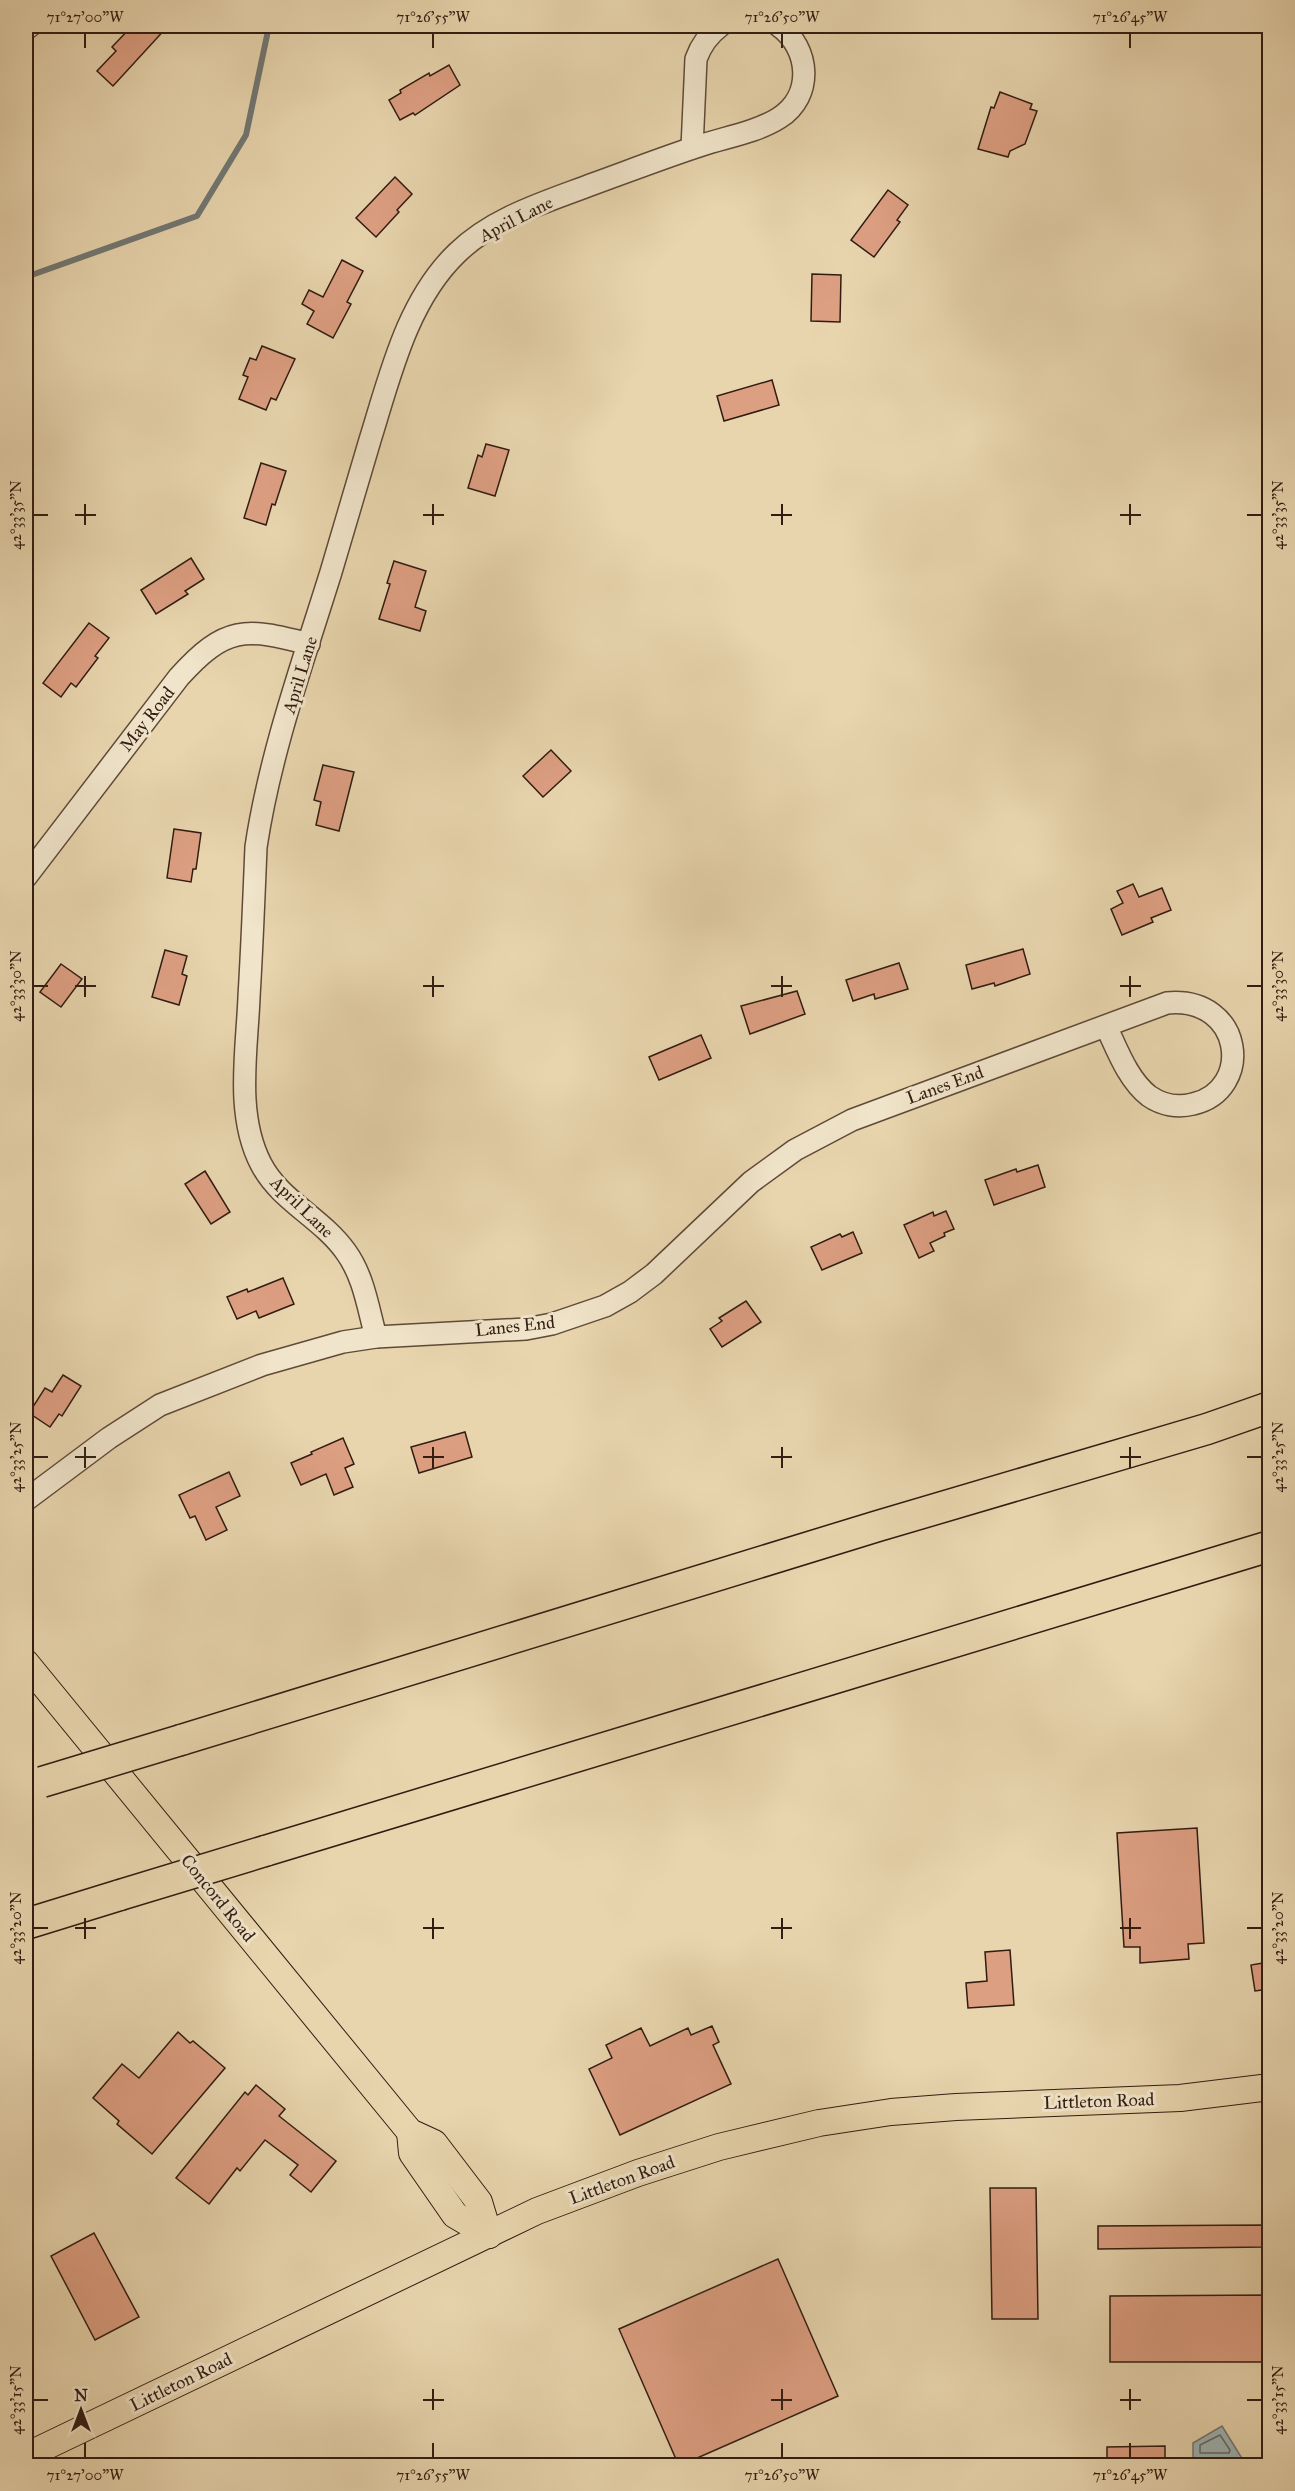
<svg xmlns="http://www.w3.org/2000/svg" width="1295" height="2491" viewBox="0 0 1295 2491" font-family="'IM FELL Great Primer',serif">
<rect width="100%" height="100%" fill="#e8d5ae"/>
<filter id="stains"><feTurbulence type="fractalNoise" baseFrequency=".00333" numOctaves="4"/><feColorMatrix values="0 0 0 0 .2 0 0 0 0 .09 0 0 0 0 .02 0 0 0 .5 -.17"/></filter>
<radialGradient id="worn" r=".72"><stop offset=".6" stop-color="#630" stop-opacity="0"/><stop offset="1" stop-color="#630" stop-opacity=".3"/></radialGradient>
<polygon fill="#9db5b6" stroke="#727874" stroke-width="1.5" points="1222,2426 1243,2460 1193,2460 1193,2443"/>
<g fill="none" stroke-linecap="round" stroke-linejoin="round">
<polygon stroke="#676864" stroke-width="1.5" points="1220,2435 1230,2450 1229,2453 1200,2453 1200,2445"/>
<polyline stroke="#727874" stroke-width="6" points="26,277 197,216 246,135 269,26"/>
</g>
<g fill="#dd9f82" stroke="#311c11" stroke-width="1.5">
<polygon points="132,26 168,26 113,86 97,71 116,51 112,47"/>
<polygon points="449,65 460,85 415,115 413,113 400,120 389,100 401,93 400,90 429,73 430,76"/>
<polygon points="1000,92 1032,104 1030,109 1037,111 1025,144 1010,151 1008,157 978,149 991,107 994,108"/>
<polygon points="395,177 412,194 397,210 399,212 376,237 356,218"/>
<polygon points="888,190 908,205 897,220 900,222 874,257 851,240"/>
<polygon points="342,260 363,271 347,302 351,304 333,338 307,324 314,311 302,304 309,290 323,297"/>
<polygon points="812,274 841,275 840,322 811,321"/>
<polygon points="262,346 295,359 276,400 271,398 266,410 239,399 248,377 243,375 250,358 256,360"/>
<polygon points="772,380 779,405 724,421 717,396"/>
<polygon points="486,444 509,450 495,496 468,488 478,455 482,457"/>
<polygon points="261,463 286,471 275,505 272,504 266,525 244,518"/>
<polygon points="191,558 204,579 185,591 188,594 156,614 141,590"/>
<polygon points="394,561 426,571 415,607 426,611 420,631 379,619 390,584 387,583"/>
<polygon points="89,623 109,638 95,656 98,658 76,687 71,683 61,697 43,683"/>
<polygon points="551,750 571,771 543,797 523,776"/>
<polygon points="323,765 354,772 339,831 316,825 321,802 314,800"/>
<polygon points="174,829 201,833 196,869 193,869 191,882 167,878"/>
<polygon points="1133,884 1139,897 1162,888 1171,910 1151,918 1153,922 1122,935 1111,909 1123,903 1117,891"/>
<polygon points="1023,949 1030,974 995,986 994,983 972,989 966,965"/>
<polygon points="165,950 187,956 182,974 187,976 179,1005 152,997"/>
<polygon points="899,963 908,989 875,999 874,994 853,1001 846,980"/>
<polygon points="61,964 82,979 61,1007 40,992"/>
<polygon points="797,991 805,1014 750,1034 741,1006"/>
<polygon points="701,1035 711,1058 659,1080 649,1057"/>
<polygon points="1038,1165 1045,1187 994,1205 985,1180 1016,1169 1017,1172"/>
<polygon points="205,1171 230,1212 211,1224 185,1184"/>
<polygon points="946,1211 954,1229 944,1233 945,1236 930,1243 934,1251 919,1258 904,1225 933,1212 934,1216"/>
<polygon points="853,1232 862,1253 822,1270 811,1247 840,1234 842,1237"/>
<polygon points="283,1278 294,1304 259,1318 256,1311 237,1319 227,1297 247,1289 248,1292"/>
<polygon points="746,1301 761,1322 722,1347 710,1329 722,1321 719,1318"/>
<polygon points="63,1375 81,1386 62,1416 59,1414 50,1427 29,1413 45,1388 52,1392"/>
<polygon points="465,1432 472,1457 419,1473 411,1447"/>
<polygon points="343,1438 354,1464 345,1468 353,1487 334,1495 326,1474 301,1485 291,1463 312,1454 311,1452"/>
<polygon points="229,1472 240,1496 216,1507 227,1530 206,1540 195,1516 190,1518 179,1495"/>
<polygon points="1197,1828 1204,1943 1188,1944 1189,1959 1140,1963 1140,1947 1124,1947 1117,1833"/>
<polygon points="1010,1950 1014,2005 968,2008 966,1983 987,1981 985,1952"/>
<polygon points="1269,1962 1269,1989 1255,1991 1251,1965"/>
<polygon points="712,2026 719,2042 713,2045 731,2084 620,2135 589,2069 612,2058 606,2045 641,2028 650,2046 688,2028 691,2035"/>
<polygon points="178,2032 190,2043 193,2041 225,2068 152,2154 117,2124 119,2121 93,2098 122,2064 139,2078"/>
<polygon points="256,2085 285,2109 279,2116 336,2161 311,2192 290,2175 298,2165 265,2140 240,2171 237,2168 209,2204 176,2178 245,2092 248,2095"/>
<polygon points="990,2188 1036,2188 1038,2319 992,2319"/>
<polygon points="1266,2225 1266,2247 1098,2249 1098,2226"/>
<polygon points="94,2233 139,2317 95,2340 51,2256"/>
<polygon points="778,2259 838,2396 679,2466 619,2329"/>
<polygon points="1269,2295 1269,2362 1110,2362 1110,2296"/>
<polygon points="1165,2446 1165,2466 1107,2466 1107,2447"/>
</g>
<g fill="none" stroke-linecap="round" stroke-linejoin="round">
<defs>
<g id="minor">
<polyline points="26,29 30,26"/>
<path d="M692,148l4,-89c5,-14 12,-24 24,-33"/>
<path d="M26,877l153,-200c46,-51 66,-50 130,-33"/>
<path d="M376,1337c-8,-29 -12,-60 -30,-85 -24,-34 -66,-51 -85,-88 -26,-50 -14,-113 -12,-167 3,-50 5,-100 7,-150 14,-94 47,-185 75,-275 13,-44 26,-88 39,-132 20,-64 37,-139 87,-187 37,-36 89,-51 136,-69 36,-13 72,-27 109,-39 25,-8 55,-13 77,-27 35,-22 31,-70 0,-92"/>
<path d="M26,1500l83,-62 51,-33 102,-40 81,-23 33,-5 150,-8 26,-5 53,-18 25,-14 24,-18 97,-92 44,-32 57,-30 315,-117c77,-7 87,87 26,101 -15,4 -31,1 -44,-8 -21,-16 -32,-47 -43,-70"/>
</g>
<g id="major">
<polyline points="26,1663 410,2132 434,2143 479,2202 489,2235"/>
<polyline points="410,2132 412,2153 455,2215 489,2235"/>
<polyline points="26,2456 537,2211 638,2173 719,2147 819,2123 891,2112 956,2107 1180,2098 1270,2087"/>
</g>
<g id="highway">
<polyline points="181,1740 878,1526 1207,1429 1270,1407"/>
<polyline points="265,1851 1270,1546"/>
<polyline points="26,1924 120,1895"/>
</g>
</defs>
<use href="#minor" stroke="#5f4a38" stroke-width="24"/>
<use href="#major" stroke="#311c11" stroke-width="28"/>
<use href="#highway" stroke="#311c11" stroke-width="33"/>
<use href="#minor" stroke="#f0e4ca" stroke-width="21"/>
<use href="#major" stroke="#e8d5ae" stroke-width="26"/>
<use href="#highway" stroke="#e8d5ae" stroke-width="30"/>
<defs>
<g id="highway-bridge">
<polyline points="42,1782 181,1740"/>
<polyline points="120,1895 265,1851"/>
</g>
</defs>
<use href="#highway-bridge" stroke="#311c11" stroke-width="33" stroke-linecap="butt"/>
<use href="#highway-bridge" stroke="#e8d5ae" stroke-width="30"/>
</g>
<path fill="none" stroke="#311c11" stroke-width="2" d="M85,33v15M433,33v15M782,33v15M1130,33v15M85,504v21M433,504v21M782,504v21M1130,504v21M33,515h15M75,515h21M423,515h21M771,515h21M1120,515h21M1247,515h15M85,976v21M433,976v21M782,976v21M1130,976v21M33,986h15M75,986h21M423,986h21M771,986h21M1120,986h21M1247,986h15M85,1447v21M433,1447v21M782,1447v21M1130,1447v21M33,1457h15M75,1457h21M423,1457h21M771,1457h21M1120,1457h21M1247,1457h15M85,1918v21M433,1918v21M782,1918v21M1130,1918v21M33,1928h15M75,1928h21M423,1928h21M771,1928h21M1120,1928h21M1247,1928h15M433,2389v21M782,2389v21M1130,2389v21M33,2400h15M423,2400h21M771,2400h21M1120,2400h21M1247,2400h15M85,2443v15M433,2443v15M782,2443v15M1130,2443v15"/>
<g text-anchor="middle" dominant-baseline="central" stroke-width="6" stroke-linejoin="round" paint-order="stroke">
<g font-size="18" fill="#311c11" stroke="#f0e4ca">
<text transform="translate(516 219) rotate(-27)">April Lane</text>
<text transform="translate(300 675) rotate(-73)">April Lane</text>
<text transform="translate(147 719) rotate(-52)">May Road</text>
<text transform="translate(945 1085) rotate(-20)">Lanes End</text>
<text transform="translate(302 1207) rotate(44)">April Lane</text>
<text transform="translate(515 1326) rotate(-6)">Lanes End</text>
<text transform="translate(218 1898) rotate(51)">Concord Road</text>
<text transform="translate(1099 2101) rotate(-2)">Littleton Road</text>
<text transform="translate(622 2180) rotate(-20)">Littleton Road</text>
<text transform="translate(181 2382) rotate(-26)">Littleton Road</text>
</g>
</g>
<rect width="1295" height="2491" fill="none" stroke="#e8d5ae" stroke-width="66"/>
<g transform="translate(81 2410)" stroke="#f0e4ca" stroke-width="4.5" paint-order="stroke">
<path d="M0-4.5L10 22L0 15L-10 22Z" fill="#311c11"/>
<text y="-9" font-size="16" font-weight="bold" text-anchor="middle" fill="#311c11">N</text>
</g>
<rect x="33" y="33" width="1229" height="2425" fill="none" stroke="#311c11" stroke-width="2"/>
<g font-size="15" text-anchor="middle" fill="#311c11">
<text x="85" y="22">71°27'00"W</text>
<text x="433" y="22">71°26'55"W</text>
<text x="782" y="22">71°26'50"W</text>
<text x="1130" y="22">71°26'45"W</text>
<text transform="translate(16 515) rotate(-90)" y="5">42°33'35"N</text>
<text transform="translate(1278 515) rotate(-90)" y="5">42°33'35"N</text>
<text transform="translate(16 986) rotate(-90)" y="5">42°33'30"N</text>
<text transform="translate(1278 986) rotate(-90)" y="5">42°33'30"N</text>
<text transform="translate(16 1457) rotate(-90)" y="5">42°33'25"N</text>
<text transform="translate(1278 1457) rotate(-90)" y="5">42°33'25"N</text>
<text transform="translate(16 1928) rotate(-90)" y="5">42°33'20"N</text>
<text transform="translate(1278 1928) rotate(-90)" y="5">42°33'20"N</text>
<text transform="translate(16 2400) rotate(-90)" y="5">42°33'15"N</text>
<text transform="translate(1278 2400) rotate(-90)" y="5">42°33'15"N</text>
<text x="85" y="2480">71°27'00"W</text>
<text x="433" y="2480">71°26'55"W</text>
<text x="782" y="2480">71°26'50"W</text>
<text x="1130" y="2480">71°26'45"W</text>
</g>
<rect width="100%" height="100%" filter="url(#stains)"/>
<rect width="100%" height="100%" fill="url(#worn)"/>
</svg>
